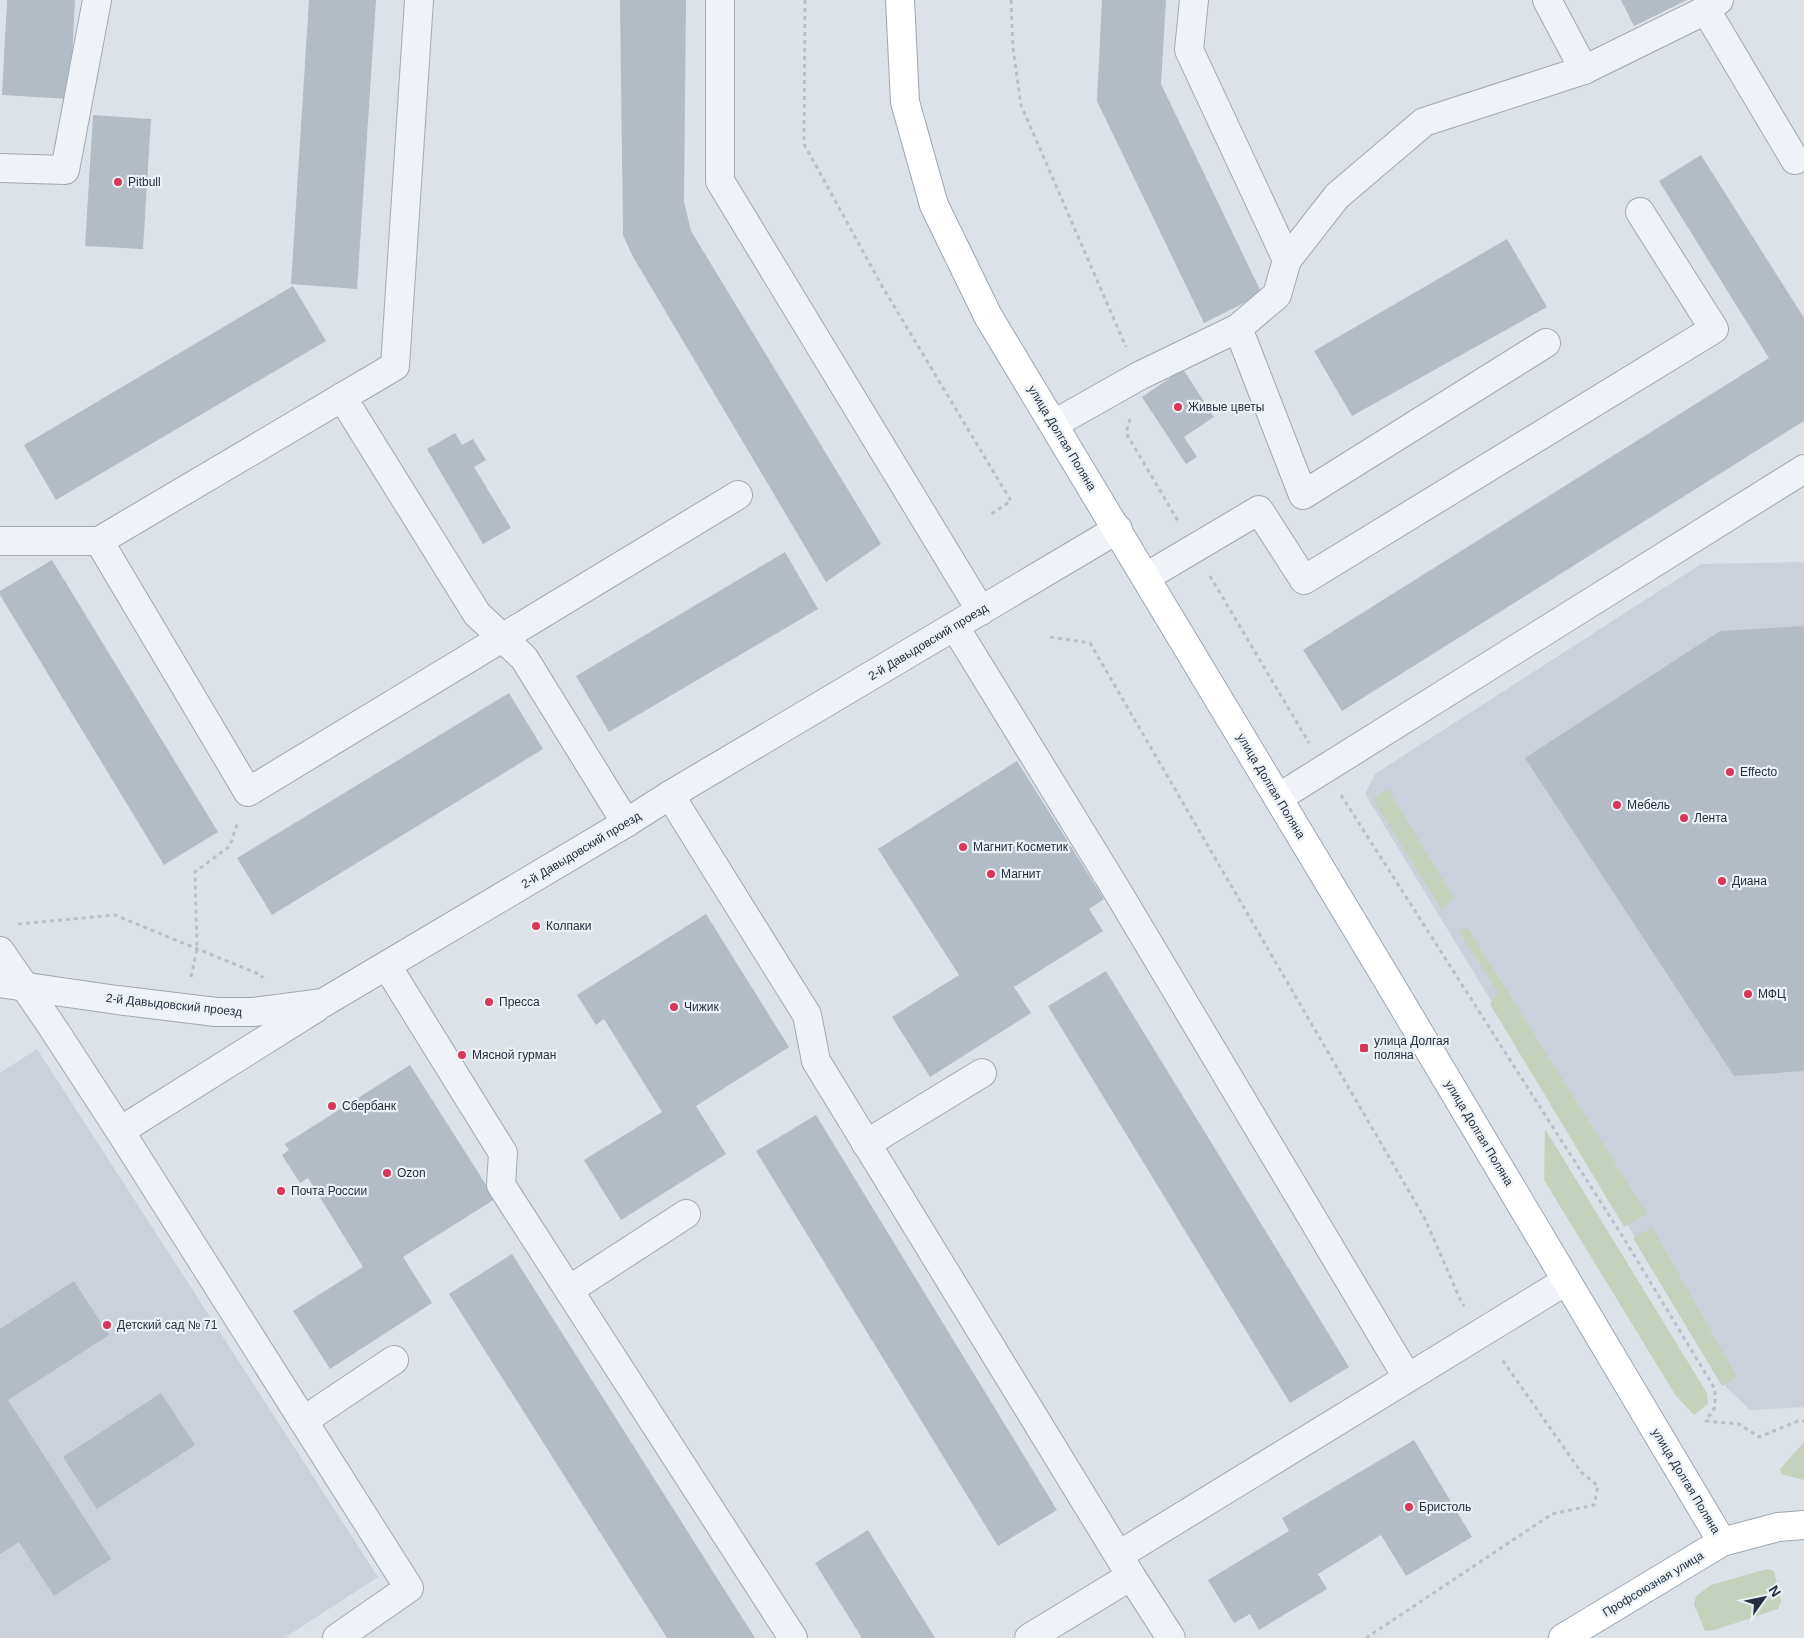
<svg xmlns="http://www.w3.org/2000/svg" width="1804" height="1638" viewBox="0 0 1804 1638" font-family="Arial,sans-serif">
<rect width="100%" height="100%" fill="#dde2e8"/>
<g fill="#cad1da">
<polygon points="1804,562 1804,1407 1750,1410 1727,1388 1365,794 1375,774 1701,564"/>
<polygon points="37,1049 378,1577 284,1638 0,1638 0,1073"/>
</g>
<g fill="#c4d2bd">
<polygon points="1388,789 1454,898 1442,910 1373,799"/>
<polygon points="1467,927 1647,1214 1624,1227 1490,1004 1498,992 1459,932"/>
<polygon points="1545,1129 1707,1393 1708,1404 1694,1415 1676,1396 1544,1180"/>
<polygon points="1652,1227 1737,1377 1722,1386 1633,1238"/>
<polygon points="1804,1442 1804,1480 1781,1474 1780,1469"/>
<polygon points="1767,1569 1774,1571 1781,1601 1778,1609 1715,1630 1705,1631 1694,1604 1696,1596 1711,1585"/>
</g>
<g fill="#b3bbc5">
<polygon points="7,0 75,0 70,99 2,95"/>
<polygon points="309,0 376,0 357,289 291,284"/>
<polygon points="620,0 686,0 684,202 691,231 881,544 826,582 632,255 623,235"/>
<polygon points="1102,0 1166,0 1161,84 1262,294 1204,323 1097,101"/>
<polygon points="1621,0 1687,0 1634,26"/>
<polygon points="93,115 151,119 143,249 85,246"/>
<polygon points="1701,155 1804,318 1804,421 1342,711 1303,650 1769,358 1659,181"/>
<polygon points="1507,239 1547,307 1352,416 1314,351"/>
<polygon points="293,286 326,341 56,500 24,445"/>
<polygon points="1183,369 1214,417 1184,437 1197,457 1186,464 1142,397"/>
<polygon points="455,433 462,445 473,439 486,460 474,467 511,528 483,544 427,449"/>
<polygon points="785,552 818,609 609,732 576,676"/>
<polygon points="52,560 218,832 164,865 0,595 0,591"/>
<polygon points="1804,626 1804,1071 1734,1076 1525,758 1720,631"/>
<polygon points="509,693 543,749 272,915 237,858"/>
<polygon points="1017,761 1104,899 1089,909 1103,931 1014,987 1031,1013 930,1077 892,1017 959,975 878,849"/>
<polygon points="706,914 789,1047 696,1106 726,1154 621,1220 584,1160 662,1112 604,1019 596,1025 577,995"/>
<polygon points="1106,971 1349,1367 1290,1403 1048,1006"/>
<polygon points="410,1065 495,1199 403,1257 432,1303 330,1369 293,1311 363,1267 308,1178 300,1183 282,1155 289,1150 285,1144"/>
<polygon points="816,1115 1057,1510 998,1546 756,1151"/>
<polygon points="512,1254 755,1638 667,1638 449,1294"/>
<polygon points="74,1281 109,1335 8,1400 111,1559 54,1596 19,1542 0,1554 0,1329"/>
<polygon points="161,1393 195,1445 97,1509 63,1457"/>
<polygon points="1414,1440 1472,1537 1406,1576 1381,1535 1318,1574 1327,1589 1259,1630 1250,1614 1234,1623 1208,1580 1289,1531 1282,1518"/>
<polygon points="868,1530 935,1638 862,1638 815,1563"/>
</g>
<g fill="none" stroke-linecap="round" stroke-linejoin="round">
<defs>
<g id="minor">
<polyline points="720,0 720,181 981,611"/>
<polyline points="1194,0 1189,50 1287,260"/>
<polyline points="1547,0 1584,70"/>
<polyline points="1706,10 1795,160"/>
<polyline points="0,168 65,170 97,0"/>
<polyline points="1238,328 1303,495 1546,343"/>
<polyline points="342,397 477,614 524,658 626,823"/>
<polyline points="1054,424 1139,376 1238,328 1277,295 1287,260 1337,196 1424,122 1584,70 1706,10 1719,0"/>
<polyline points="0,541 99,541 248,792 738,495"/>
<polyline points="99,541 395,366 419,0"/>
<polyline points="1146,577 1259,510 1304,580 1714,329 1640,212"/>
<polyline points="955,627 1116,889 1407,1377"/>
<polyline points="670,795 807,1015 816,1061 1131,1576 1171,1638"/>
<polyline points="1278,798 1804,469"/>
<polyline points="0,951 51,1025 120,1131"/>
<polyline points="387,966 503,1153 501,1185 793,1638"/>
<polyline points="0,983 117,1000 216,1012 253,1012 323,1003 626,823 670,795 1118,529"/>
<polyline points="316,1008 120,1131 409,1588 337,1638"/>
<polyline points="866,1144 982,1073"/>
<polyline points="569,1290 686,1214"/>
<polyline points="303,1421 394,1360"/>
<polyline points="1119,1555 1566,1281"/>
<polyline points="1029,1638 1131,1576"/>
</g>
<g id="major">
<polyline points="900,0 905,102 934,205 988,316 1390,984 1722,1542"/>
<polyline points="1563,1638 1722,1542 1778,1527 1804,1525"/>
</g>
</defs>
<use href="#minor" stroke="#a2a9b2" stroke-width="30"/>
<use href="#major" stroke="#9ba7b4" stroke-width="30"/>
<g stroke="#bac0c6" stroke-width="3" stroke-dasharray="4 4" stroke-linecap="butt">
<polyline points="805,0 804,144 882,286 1011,501 988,516"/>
<polyline points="1011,0 1013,48 1021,105 1126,347"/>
<polyline points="1130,419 1126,433 1178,521"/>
<polyline points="1210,576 1309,743"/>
<polyline points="1050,637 1090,643 1425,1219 1460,1299 1464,1306"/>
<polyline points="1341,795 1623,1237 1715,1389 1715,1407 1706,1421 1739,1424 1759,1437 1798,1421 1804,1421"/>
<polyline points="18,924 115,915 261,975 263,978"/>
<polyline points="191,977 197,949 195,872 230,846 238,821"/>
<polyline points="1366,1638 1552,1514 1594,1505 1598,1486 1581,1472 1501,1358"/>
</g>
<use href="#minor" stroke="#eff2f6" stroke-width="28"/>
<use href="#major" stroke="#fff" stroke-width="28"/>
</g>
<g fill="#d83759" stroke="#ecf1f5" stroke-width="2">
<circle cx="118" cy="182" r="5"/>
<circle cx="1178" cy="407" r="5"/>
<circle cx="1730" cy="772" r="5"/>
<circle cx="1617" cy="805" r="5"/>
<circle cx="1684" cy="818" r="5"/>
<circle cx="963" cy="847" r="5"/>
<circle cx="991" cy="874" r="5"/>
<circle cx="1722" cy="881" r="5"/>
<circle cx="536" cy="926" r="5"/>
<circle cx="1748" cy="994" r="5"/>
<circle cx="489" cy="1002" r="5"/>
<circle cx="674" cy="1007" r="5"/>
<rect x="1359" y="1043" width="10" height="10" rx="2.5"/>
<circle cx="462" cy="1055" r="5"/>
<circle cx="332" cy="1106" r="5"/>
<circle cx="387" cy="1173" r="5"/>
<circle cx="281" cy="1191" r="5"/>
<circle cx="107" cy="1325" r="5"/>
<circle cx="1409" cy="1507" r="5"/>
</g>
<g text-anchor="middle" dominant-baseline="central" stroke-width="4.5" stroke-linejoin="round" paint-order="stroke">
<g font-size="12" fill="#25303f" stroke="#ecf1f5" text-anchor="start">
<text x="128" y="182">Pitbull</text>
<text x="1188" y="407">Живые цветы</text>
<text x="1740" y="772">Effecto</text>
<text x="1627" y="805">Мебель</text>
<text x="1694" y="818">Лента</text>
<text x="973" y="847">Магнит Косметик</text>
<text x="1001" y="874">Магнит</text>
<text x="1732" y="881">Диана</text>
<text x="546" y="926">Колпаки</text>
<text x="1758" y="994">МФЦ</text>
<text x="499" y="1002">Пресса</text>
<text x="684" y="1007">Чижик</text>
<text x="1374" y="1041">улица Долгая<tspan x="1374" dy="14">поляна</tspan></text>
<text x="472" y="1055">Мясной гурман</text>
<text x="342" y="1106">Сбербанк</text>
<text x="397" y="1173">Ozon</text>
<text x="291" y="1191">Почта России</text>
<text x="117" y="1325">Детский сад № 71</text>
<text x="1419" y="1507">Бристоль</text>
</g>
<g font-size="12" fill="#25303f" stroke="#ecf1f5">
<text transform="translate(1062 438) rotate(59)">улица Долгая Поляна</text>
<text transform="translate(928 642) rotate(-31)">2-й Давыдовский проезд</text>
<text transform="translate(1271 786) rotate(59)">улица Долгая Поляна</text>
<text transform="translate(581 850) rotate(-31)">2-й Давыдовский проезд</text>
<text transform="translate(174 1005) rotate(6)">2-й Давыдовский проезд</text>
<text transform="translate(1479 1133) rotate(59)">улица Долгая Поляна</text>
<text transform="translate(1686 1481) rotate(59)">улица Долгая Поляна</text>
<text transform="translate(1653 1584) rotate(-31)">Профсоюзная улица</text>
</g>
</g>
<g transform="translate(1764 1598) rotate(57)" stroke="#ecf1f5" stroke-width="4" paint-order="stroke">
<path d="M0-4L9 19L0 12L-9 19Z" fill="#25303f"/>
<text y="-8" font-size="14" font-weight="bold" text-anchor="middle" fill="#25303f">N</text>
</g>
</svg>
